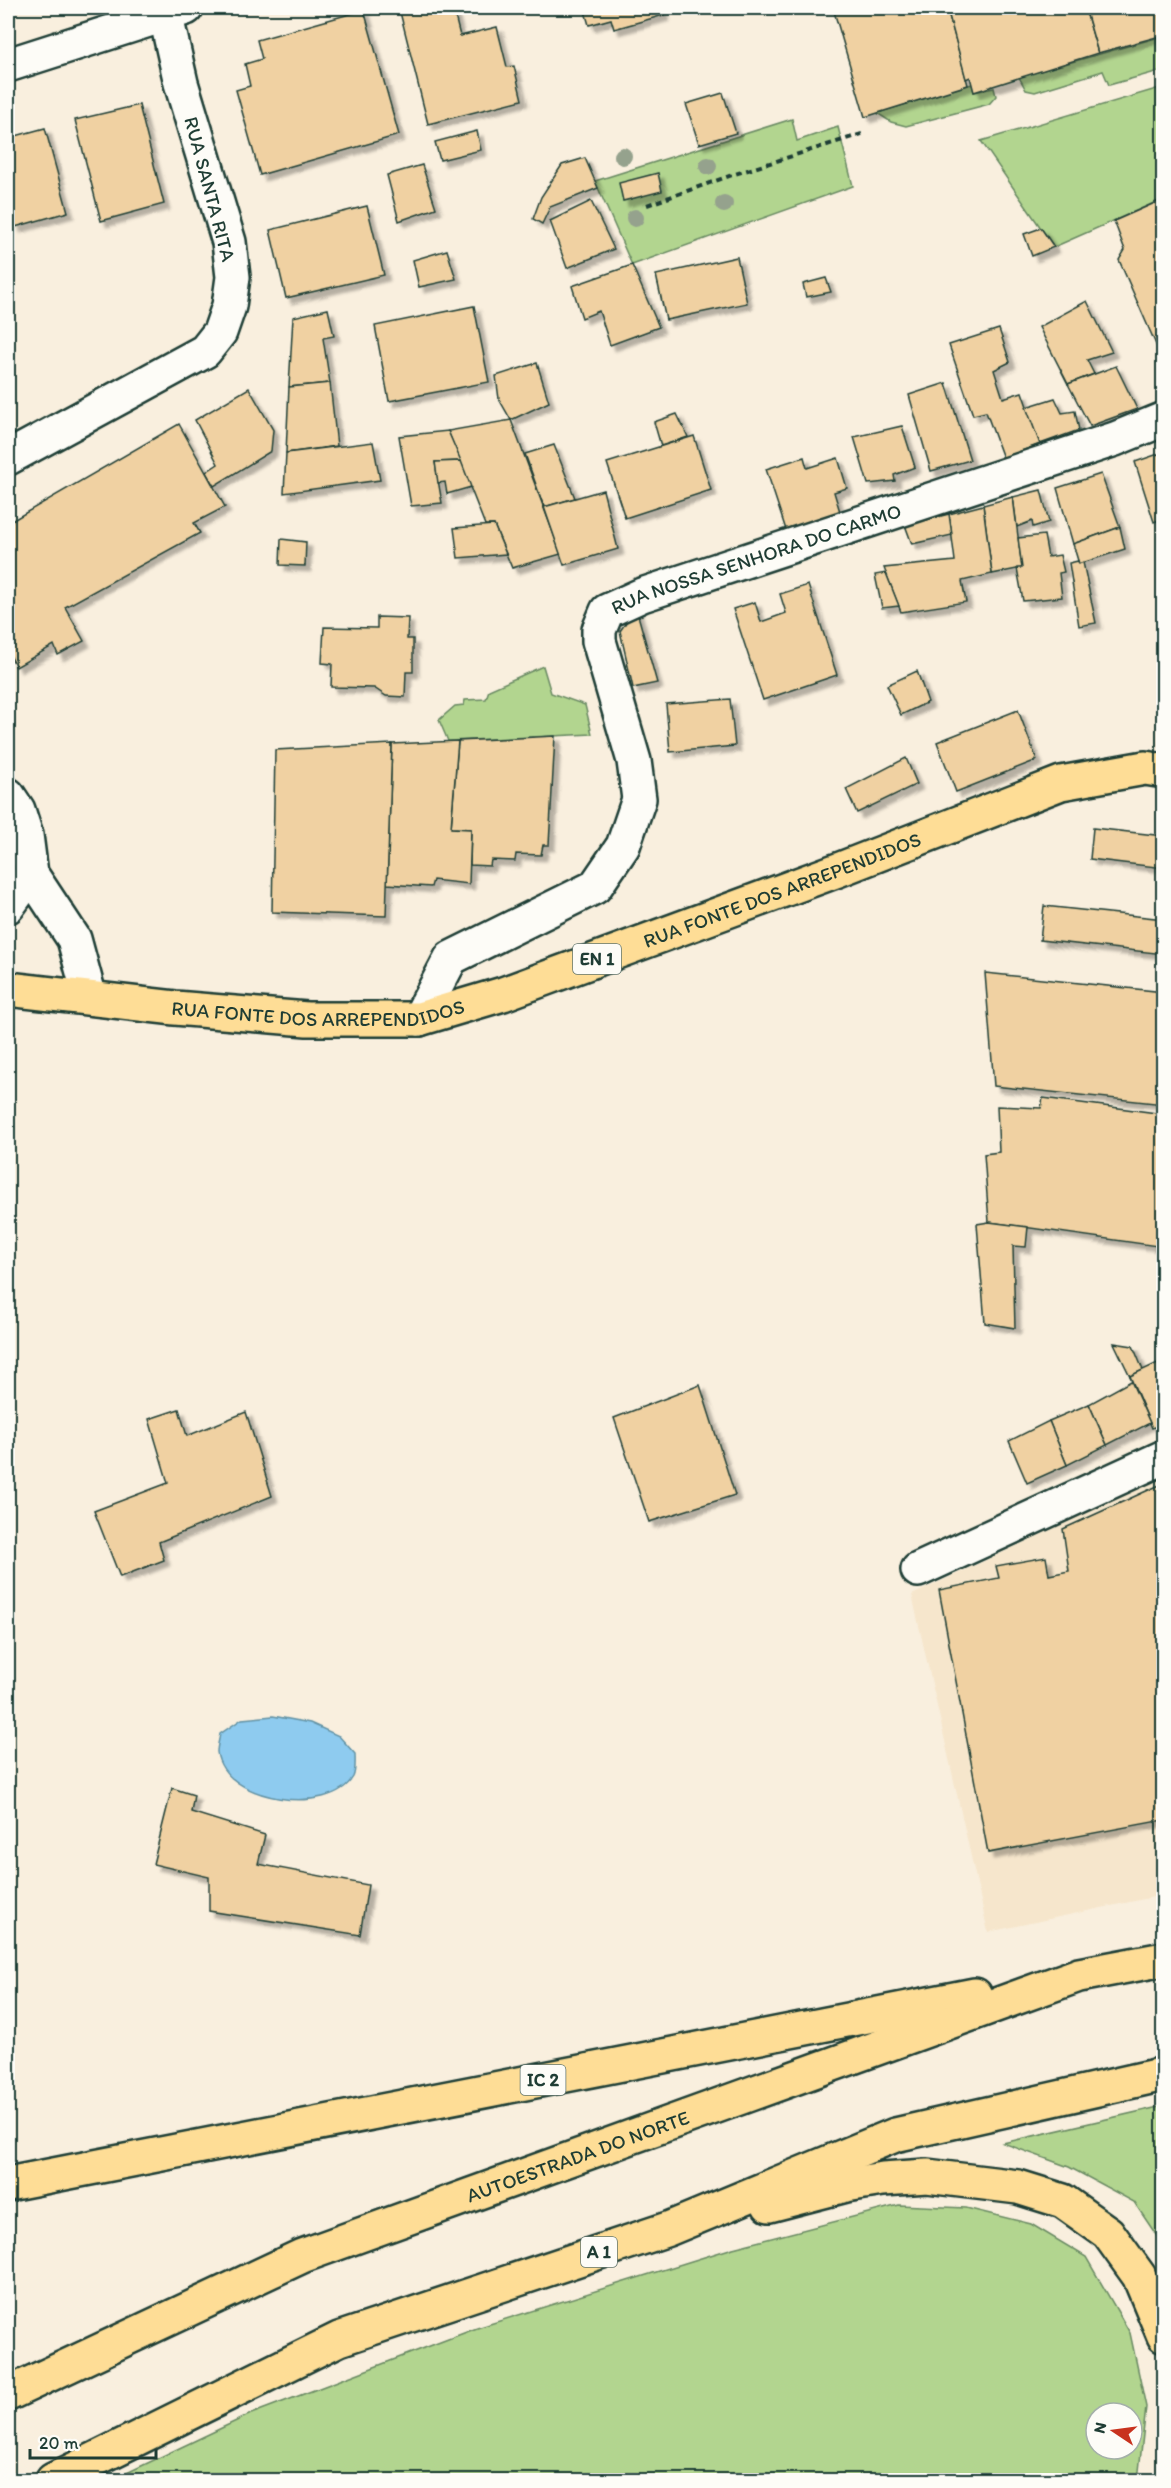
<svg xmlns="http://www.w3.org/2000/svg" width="1171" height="2488" viewBox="0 0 1171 2488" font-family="Itim,sans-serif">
<defs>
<filter id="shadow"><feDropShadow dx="5.5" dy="5.5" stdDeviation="1.5" flood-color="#0004"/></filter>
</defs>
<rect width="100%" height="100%" fill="#f9efde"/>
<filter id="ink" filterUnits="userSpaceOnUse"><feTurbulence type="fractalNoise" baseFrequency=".0167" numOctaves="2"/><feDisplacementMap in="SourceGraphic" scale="12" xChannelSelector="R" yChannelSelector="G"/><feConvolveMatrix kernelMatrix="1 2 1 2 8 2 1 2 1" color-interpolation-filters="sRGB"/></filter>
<g filter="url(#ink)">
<polygon fill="#f6e6cc" points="1163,1477 1163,1895 988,1932 912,1595"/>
<g fill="#b2d58f" stroke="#688962" stroke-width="1.5" fill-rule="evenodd">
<polygon points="1163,36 1163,70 1109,85 1103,71 1035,92 1026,90 1019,77"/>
<polygon points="972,84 974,92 994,88 996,96 989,104 906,126 891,122 877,113"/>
<polygon points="1163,87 1163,199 1054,247 981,141"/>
<polygon points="792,119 797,141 838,127 853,186 632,265 595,181"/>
<polygon points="543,666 551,693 585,705 592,734 448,741 439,720 455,706 464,705 465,700 486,699 489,690"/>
<polygon points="1163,2106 1163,2245 1134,2202 1069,2167 1003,2143"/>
<path d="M899,2205l67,3 65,16 55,33 44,76 16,74 -8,73h-1026l139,-66 226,-86 256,-80zM1096,2413h36v36h-36z"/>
</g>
<path fill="#8ecbef" stroke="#6292a4" stroke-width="1.5" d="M273,1716l37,7 29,13 16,18c0,6 1,17 -2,23 -22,39 -129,26 -136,-25 0,-5 2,-12 3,-18l22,-15z"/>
<g fill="#f0d1a2" stroke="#1f3d34" stroke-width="1.5" filter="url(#shadow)">
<polygon points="399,8 453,8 460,36 497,27 507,67 514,66 522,100 428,124"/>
<polygon points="584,8 662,8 664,15 614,29 611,19 589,25"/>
<polygon points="833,8 947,8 968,85 865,117"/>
<polygon points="947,8 1085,8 1098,53 974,92 970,77 966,79"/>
<polygon points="1085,8 1164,8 1164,35 1098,53"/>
<polygon points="364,10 399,135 260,175 236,90 250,86 245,64 262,59 257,40"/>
<polygon points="723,93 736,133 699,144 686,104"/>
<polygon points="139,105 164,204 101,221 75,120"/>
<polygon points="45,128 68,212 15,227 8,198 8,138"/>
<polygon points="477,131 481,150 440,160 435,142"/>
<polygon points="585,158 598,188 550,207 542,224 533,219 541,197 562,165"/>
<polygon points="422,165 436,208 399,221 387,175"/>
<polygon points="658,173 662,191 623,201 619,183"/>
<polygon points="1164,199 1164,350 1157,347 1119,260 1125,250 1114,221"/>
<polygon points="591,201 614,249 567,268 550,221"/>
<polygon points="367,206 384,275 286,298 270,230"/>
<polygon points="1041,228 1054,247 1032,256 1024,234"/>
<polygon points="447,250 456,279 419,287 413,260"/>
<polygon points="737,257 747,303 666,320 656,275"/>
<polygon points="632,265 659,327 610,345 599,311 582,318 572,286"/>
<polygon points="826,278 831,292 806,297 803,284"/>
<polygon points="1087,301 1112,352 1087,360 1094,374 1068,384 1039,327"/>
<polygon points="474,306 489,382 389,401 375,326"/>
<polygon points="328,309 334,336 323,338 330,383 289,387 293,317"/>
<polygon points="999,329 1010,362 994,370 1003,398 1022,392 1040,444 1003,458 986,412 973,415 949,345"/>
<polygon points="537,363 549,402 511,420 499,399 496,376"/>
<polygon points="1116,366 1137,409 1090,426 1068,384"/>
<polygon points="330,383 337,446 286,453 289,387"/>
<polygon points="946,383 970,460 931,471 909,395"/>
<polygon points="249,388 273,430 271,451 214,486 206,472 218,464 195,420"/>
<polygon points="1055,398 1062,413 1075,411 1079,430 1040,444 1026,407"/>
<polygon points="677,414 688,437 661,446 654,422"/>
<polygon points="511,420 561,554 512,568 494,525 485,525 448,431"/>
<polygon points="179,424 225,507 194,523 200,533 65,607 84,641 58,655 54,645 16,667 8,651 8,523"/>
<polygon points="902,426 915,467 894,475 895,481 868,484 854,437"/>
<polygon points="448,431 461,461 435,462 442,503 411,506 399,436"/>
<polygon points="694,436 711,490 625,518 607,463"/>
<polygon points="373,442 380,480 284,493 286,453"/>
<polygon points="554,445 575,498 544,507 525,454"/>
<polygon points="1164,452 1164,518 1154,522 1135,462"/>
<polygon points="804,457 807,468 838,458 847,488 834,492 841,515 787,533 766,469"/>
<polygon points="461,461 471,487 447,494 445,482 438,483 435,462"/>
<polygon points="1101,474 1120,527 1073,544 1057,488"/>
<polygon points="603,490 618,549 564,565 544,507"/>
<polygon points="1041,490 1049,522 1033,527 1032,521 1017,527 1013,497"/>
<polygon points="1013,497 1022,568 992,574 983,505"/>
<polygon points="983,505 992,574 962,581 966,602 901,612 884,568 955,561 949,514"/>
<polygon points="949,514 952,535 912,544 905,525"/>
<polygon points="494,525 506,554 458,558 454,528"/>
<polygon points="1120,527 1125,549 1079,564 1073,544"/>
<polygon points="1044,535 1048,557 1060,555 1064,572 1059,573 1062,597 1023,601 1017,568 1022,568 1018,538"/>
<polygon points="281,539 306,542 305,566 280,565"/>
<polygon points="1078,561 1079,564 1083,562 1096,623 1079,626 1069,563"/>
<polygon points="886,573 899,606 882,608 875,575"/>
<polygon points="808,585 837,675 763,700 733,609 755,602 761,622 786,613 780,594"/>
<polygon points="636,608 657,683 633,688 620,631"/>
<polygon points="377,617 408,618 407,639 413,639 413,672 406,672 405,697 386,696 374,688 331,687 332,664 322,663 324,627 377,628"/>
<polygon points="917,671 928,702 901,715 887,685"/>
<polygon points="730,699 735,746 670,752 666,704"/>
<polygon points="1018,710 1037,760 956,792 937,742"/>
<polygon points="555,736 549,845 543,845 541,855 516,854 515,861 491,860 490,866 470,865 471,829 451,828 458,741"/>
<polygon points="458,741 451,828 471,829 469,884 433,880 431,887 387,884 392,744"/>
<polygon points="392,744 386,916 272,912 275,750"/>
<polygon points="906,758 917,784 857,813 846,789"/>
<polygon points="1093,828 1164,836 1164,868 1090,859"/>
<polygon points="1044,906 1164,919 1164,954 1040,940"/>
<polygon points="985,973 1164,992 1164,1104 994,1086"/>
<polygon points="1043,1098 1164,1114 1164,1247 989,1222 984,1154 999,1152 997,1106 1041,1108"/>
<polygon points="989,1222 1028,1227 1026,1247 1013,1246 1015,1328 985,1323 977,1224"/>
<polygon points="1114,1343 1133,1346 1143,1370 1130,1376"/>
<polygon points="1164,1360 1164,1423 1152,1428 1130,1376"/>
<polygon points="1131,1381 1150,1423 1107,1445 1089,1404"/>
<polygon points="700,1385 735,1495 649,1522 614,1418"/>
<polygon points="1089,1404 1107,1445 1067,1465 1049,1421"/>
<polygon points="179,1409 187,1436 246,1412 272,1496 159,1542 164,1560 120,1577 94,1511 168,1483 149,1419"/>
<polygon points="1049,1421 1067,1465 1027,1483 1009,1441"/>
<polygon points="1164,1483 1164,1820 988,1853 939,1590 999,1578 996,1566 1046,1557 1049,1575 1069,1571 1063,1529"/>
<polygon points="172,1788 194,1795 191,1812 265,1835 258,1864 368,1885 360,1935 209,1911 209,1877 153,1864"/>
</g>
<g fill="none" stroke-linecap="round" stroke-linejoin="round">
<defs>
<g id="minor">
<polyline points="8,65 186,8"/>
<polyline points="8,458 205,351 220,332 229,306 233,277 229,242 181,83 164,8"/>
<polyline points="8,795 18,810 26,835 31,874 74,939 90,998"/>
<polyline points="8,906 31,874"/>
<path id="s1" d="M419,1019l32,-61 144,-71 28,-41 16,-47 -5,-38 -35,-120v-11l8,-19 35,-16 473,-156 49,-20"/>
<polyline points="918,1570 1164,1457"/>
</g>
<g id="major">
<path id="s2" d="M8,989l167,19 132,11h112l84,-25 335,-124 223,-87 84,-15 19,3"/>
</g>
<g id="highway">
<polyline points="8,2184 975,1995"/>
<polyline points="769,2205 846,2185 883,2179 927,2176 1018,2187 1063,2201 1108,2233 1139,2276 1164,2336"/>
<path id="s3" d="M8,2394l294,-138 777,-281 85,-16"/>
<polyline points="53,2480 339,2339 668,2229 895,2135 1164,2074"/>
</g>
</defs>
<use href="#minor" stroke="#1f3d34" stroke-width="38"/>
<use href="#major" stroke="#1f3d34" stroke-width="38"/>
<use href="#highway" stroke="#1f3d34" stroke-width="38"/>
<polyline stroke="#1f3d34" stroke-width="4" stroke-dasharray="6 4.5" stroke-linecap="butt" points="647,205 732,175 865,133"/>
<use href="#minor" stroke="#fdfcf7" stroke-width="33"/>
<use href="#major" stroke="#fedd96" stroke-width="33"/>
<use href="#highway" stroke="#fedd96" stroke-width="33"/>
</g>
<g fill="#95a28d">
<circle cx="623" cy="156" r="9"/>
<circle cx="708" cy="166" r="9"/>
<circle cx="724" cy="204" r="9"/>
<circle cx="635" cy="218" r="9"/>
</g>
</g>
<g text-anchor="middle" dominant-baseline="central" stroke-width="4.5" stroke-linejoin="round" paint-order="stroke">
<g fill="#fdfcf7" stroke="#62766e" stroke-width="1.5">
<rect x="573" y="944" width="48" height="30" rx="4.5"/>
<rect x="520.5" y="2065" width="45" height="30" rx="4.5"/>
<rect x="581" y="2237" width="36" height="30" rx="4.5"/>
</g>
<g font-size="18" font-weight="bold" fill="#1f3d34">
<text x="597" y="959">EN 1</text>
<text x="543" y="2080">IC 2</text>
<text x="599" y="2252">A 1</text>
</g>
<g font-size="20" fill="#1f3d34" stroke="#fdfcf7">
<text transform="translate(210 189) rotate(75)">RUA SANTA RITA</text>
<text stroke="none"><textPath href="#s1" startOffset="682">RUA NOSSA SENHORA DO CARMO</textPath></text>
<text stroke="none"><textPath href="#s2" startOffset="798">RUA FONTE DOS ARREPENDIDOS</textPath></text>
<text stroke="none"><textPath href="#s2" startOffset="312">RUA FONTE DOS ARREPENDIDOS</textPath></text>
<text stroke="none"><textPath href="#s3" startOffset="618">AUTOESTRADA DO NORTE</textPath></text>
</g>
</g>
<rect width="1171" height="2488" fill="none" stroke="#fdfcf7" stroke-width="30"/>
<rect x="15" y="15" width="1141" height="2458" fill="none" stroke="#1f3d34" stroke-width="2" filter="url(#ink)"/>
<g transform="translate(1114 2431) rotate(283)"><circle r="28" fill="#fdfcf7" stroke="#a4b0a9" stroke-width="1.5"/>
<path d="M0-4.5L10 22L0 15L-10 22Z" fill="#c8321e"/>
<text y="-9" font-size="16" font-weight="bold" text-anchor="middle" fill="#1f3d34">N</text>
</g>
<path d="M30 2449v9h126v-9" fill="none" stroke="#1f3d34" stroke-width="3"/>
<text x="39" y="2449" font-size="18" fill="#1f3d34" stroke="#fdfcf7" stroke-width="4.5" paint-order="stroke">20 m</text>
</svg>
